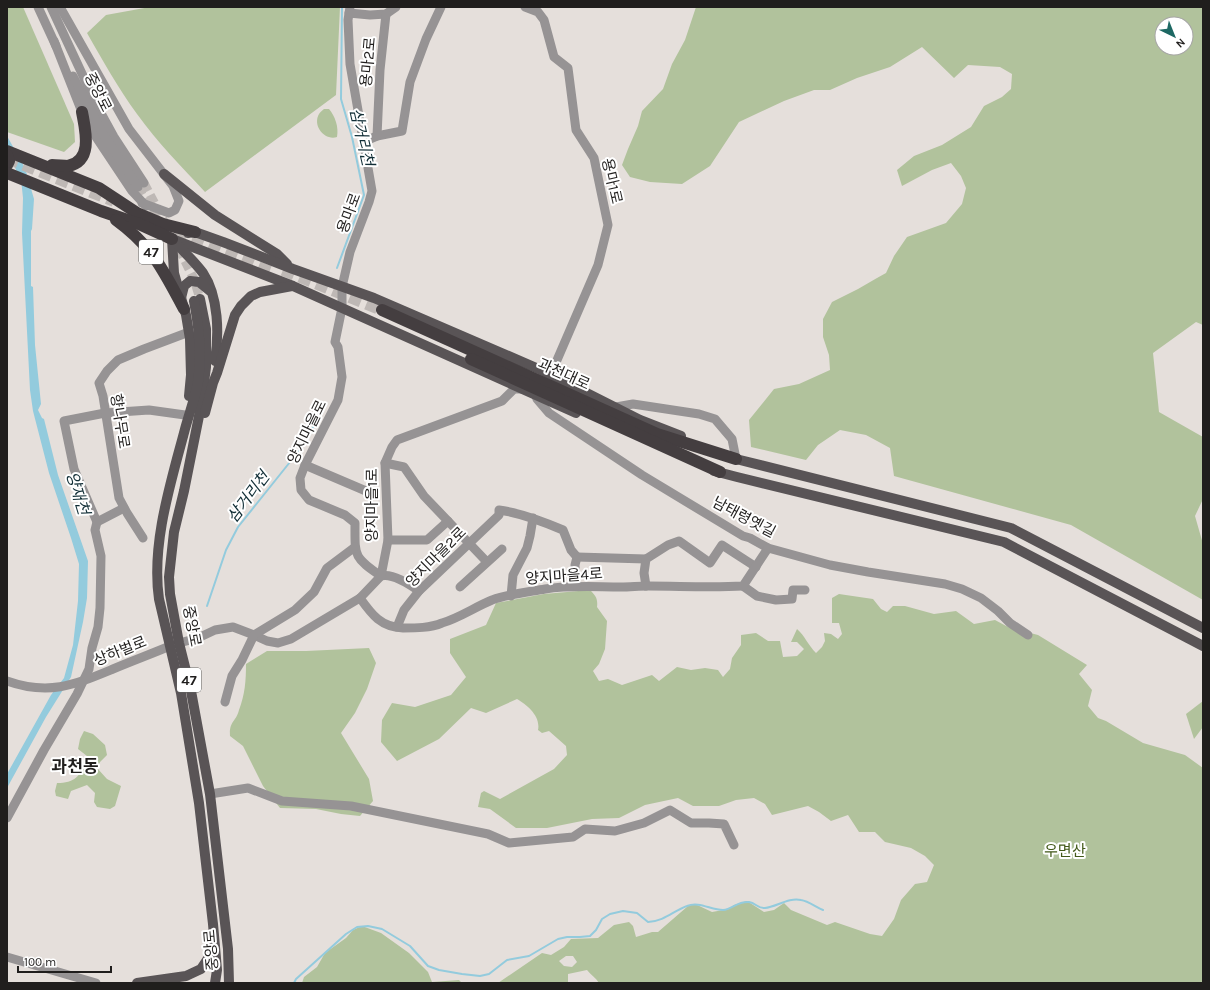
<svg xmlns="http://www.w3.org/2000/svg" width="1210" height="990" viewBox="0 0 1210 990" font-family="Karla,'Noto Sans KR',sans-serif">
<rect width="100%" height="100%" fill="#e5dfdb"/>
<g fill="#b1c29c" fill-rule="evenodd">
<polygon points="7,7 23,7 74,124 75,142 64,152 7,132"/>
<path d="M150,7h190l-4,88 -131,97c-23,-25 -48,-50 -68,-78 -19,-26 -34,-53 -50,-81l19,-18z"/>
<path d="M696,7h507v318l-7,-3 -43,31 6,59 44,25v62l-8,17 8,28v56l-132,-75 -177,-49 -4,-28 -24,-13 -26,-5 -22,15 -12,15 -55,-13 -2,-27 25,-31 25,-5 31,-14 -1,-15 -6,-18v-18l9,-17 26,-13 19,-11 9,-5 8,-17 13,-19 39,-14 16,-19 4,-16 -5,-12 -10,-13 -19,7 -30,16 -5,-16 17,-14 28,-11 29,-18 13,-21 18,-9 9,-8 1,-15 -12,-7 -32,-2 -14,13 -32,-31 -32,20 -33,11 -27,12h-16l-30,11 -45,21 -29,44 -28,18 -32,-2 -20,-5 -8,-12 6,-16 10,-23 4,-15 21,-22 9,-25 13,-24zM1162,24h24v24h-24z"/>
<path d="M324,109h5c6,7 10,18 8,28 -12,4 -25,-11 -18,-23 1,-2 3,-3 5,-5z"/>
<path d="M590,590c6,6 8,9 7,17l10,14 -2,28 -6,15 -6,7 6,10 9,-2 14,6 30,-10 7,6 18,-14 14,3 14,-2 13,2 5,7 7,-8 2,-11 9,-13v-10l15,-2 12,8h12l3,16 14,-1 7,-7 -7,-7h-6l6,-13c8,7 11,16 19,24l6,-6 3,-6 -1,-8 7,1 7,5 4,-5 -3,-11h-7v-25l7,-4 34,5 8,10 6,3 6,-6h12l29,8 22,-3 18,13 21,-4 13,7 30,8 49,30 -8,9 13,16 -4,16 10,12 8,3 37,22 42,12 18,13v215h-604c-3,-5 -8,-8 -12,-13l-19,4v8l1,1h-71l44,-30 9,2 13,-8 7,-8 27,-1 16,-13 15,-3 4,4 3,11 16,-5h6l30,-26 7,-2 17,8 17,-3 5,-4 13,-4 17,11 10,-2 10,-7 7,7 36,15 8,-3 35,12 12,2 12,-17 7,-19 14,-16 12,-2 7,-17 -9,-9 -14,-8 -26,-6 -10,-10h-16l-11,-17 -17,6 -12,-9 -11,-6 -36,9 -7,-11 -11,-6 -18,2 -17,6h-26l-15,-8 -33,7 -26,13 -27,1 -45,9h-31l-26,-19 -12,-2 3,-14 3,-2 16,8 54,-30 13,-14 -1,-9 -17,-15 -7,2 -4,-3c3,-14 -11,-25 -21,-31l-31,14 -15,-5 -32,31 -42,22 -16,-19 1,-22 10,-17 23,4 36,-12 15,-18 -16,-24v-14l36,-14 10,-22 48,-9zM566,956h7l4,6 -5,5 -8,-1 -5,-5z"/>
<path d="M369,648l7,15 -9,26 -12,24 -14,20 28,46 4,22 -13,15 -19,-2 -25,-5 -36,-1 -17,-22 -20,-40 -13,-10c-1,-15 6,-14 9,-26 6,-16 7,-29 7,-46l21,-13h39z"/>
<polygon points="1203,701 1203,727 1194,739 1186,714"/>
<path d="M84,731l9,3 12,11 2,10 -7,7 -3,6 10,11 14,7 -6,20 -5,3 -13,-2 -3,-5 1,-9 -8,-8 -16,6 -3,8 -12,-3 -1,-5 2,-8c20,0 25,-9 30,-27l-9,-7 2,-10z"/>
<polygon points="362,926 381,933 409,953 428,972 432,982 459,980 462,983 302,983 304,977 317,967 325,953 346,938 353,930"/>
</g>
<polygon fill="#93cbdd" points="7,136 25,168 34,199 32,229 31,231 31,286 33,287 35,345 41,404 38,410 42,418 44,419 58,475 88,561 87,598 83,622 71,677 46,717 7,788 7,774 51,695 64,678 73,645 78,601 79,564 71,538 49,473 33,411 30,390 22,233 23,198 21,179 7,153"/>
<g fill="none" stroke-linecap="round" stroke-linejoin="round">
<g stroke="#93cbdd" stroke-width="2">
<polyline points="337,268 364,195 352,137 341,99 342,7"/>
<polyline points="207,606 226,550 238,527 306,442 321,410"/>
<path d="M294,983l2,-4 50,-45 11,-7 11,-1 14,3 28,17 18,20 11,4 23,4 18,2 9,-2 18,-14 22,-4 29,-17 9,-2h13l10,-1 6,-6 6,-11 8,-5 13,-3 14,2 11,9c17,-1 25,-11 39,-16 12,-5 24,4 36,4 10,-1 14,-9 26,-8 7,1 9,7 16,6 11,-1 24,-11 36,-8 7,1 15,7 22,10"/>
</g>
<g stroke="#beb8b5" stroke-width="9" stroke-dasharray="9 4.5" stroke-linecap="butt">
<polyline points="144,183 167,227"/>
<polyline points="138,187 157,223"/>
<polyline points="179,249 194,279 200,299"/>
</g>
<g stroke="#beb8b5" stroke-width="12" stroke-dasharray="12 6" stroke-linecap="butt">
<polyline points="7,158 114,201"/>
<polyline points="158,227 273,273"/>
<polyline points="283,270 382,310"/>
</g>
<g stroke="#969394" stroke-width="9">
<polyline points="38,7 56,46"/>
<polyline points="51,7 97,106 114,137 144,183"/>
<polyline points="60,7 129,129 173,186 179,201 175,210 169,213 142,203"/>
<path d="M350,7l-2,13 2,44 22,127 -3,11 -19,50 -8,35v21l-7,34 3,5 4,30 -4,23 -33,65 -5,13 1,12 8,10 36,15 10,8c0,33 -2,34 26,53 12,-3 28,8 38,15"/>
<polyline points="525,7 538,12 544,20 554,57 568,68 576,130 594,158 608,225 598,265 551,374"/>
<polyline points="349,13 370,15 386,14 396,7"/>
<polyline points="54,41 82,112 96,137 132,191 146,206"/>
<polyline points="73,76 103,134 138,187"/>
<polyline points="377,136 380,70 386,14"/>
<polyline points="363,142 377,136 402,131 410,82 426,39 441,7"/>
<polyline points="536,396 537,399 549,413 642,475 743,536 750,538 768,548 830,565 868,572 945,584 962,589 981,598 998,611 1010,623 1028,635"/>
<polyline points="616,407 633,404 699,414 715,419 732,439 736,459"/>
<polyline points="385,463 404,467 424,496 487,562"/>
<polyline points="305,465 366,491"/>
<polyline points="124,508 97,522 74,469 64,421 105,413 149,410 185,415"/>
<polyline points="143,538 127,513 119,498 103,396 99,383 107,371 118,360 144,349 189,332"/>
<polyline points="388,540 427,540 448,521"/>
<polyline points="577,557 646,559"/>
<polyline points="646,586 644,573 646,559 668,545 679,541 710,563 722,545 756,567"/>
<polyline points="743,586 757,596 776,600 792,599 793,590 805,590"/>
<polyline points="460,587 502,549"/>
<polyline points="511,596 513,575 527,548 530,536 533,518"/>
<path d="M360,598c12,17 21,29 43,30 13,0 27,0 39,-5 17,-5 33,-16 50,-23 17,-6 36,-8 53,-11 25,-4 51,-2 76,-2 9,0 18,-1 27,-1 32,0 63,2 95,0l25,-38"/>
<path d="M397,627l7,-17 15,-19 80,-76v-5c22,3 43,11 64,20l8,20 6,7 -2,8 1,21"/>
<polyline points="179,643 198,638 215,630 233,627 254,635 267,641 278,643 291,639 360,598 381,576 388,540 385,463 392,447 397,440 502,401 514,389 521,389"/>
<path d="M7,681c42,15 67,4 106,-12 19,-8 38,-15 57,-23"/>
<polyline points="225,702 232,676 242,660 254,635 295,610 314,592 327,568 355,547"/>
<polyline points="210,794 248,788 282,801 351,806 488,834 509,843 573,837 585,829 615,831 644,823 670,810 691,823 709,823 724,824 734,845"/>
<polyline points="7,818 44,750 77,694 89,669 92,648 98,627 100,608 101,556 95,530 97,522"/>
<polyline points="7,957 96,983"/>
</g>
<g stroke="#595456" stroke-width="10">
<polyline points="164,174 215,215 277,254 287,264"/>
<polyline points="188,233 195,232 223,242 293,269 374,298 541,370 640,420 681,436"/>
<polyline points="172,239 293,286 576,413"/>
<polyline points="172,239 174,273 186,315 190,339 191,375 189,396"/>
<path d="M174,241c10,11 21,21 29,32 16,24 16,61 12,88"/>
<polyline points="181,298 184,286 190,281 199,282 210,291"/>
<polyline points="200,299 206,329 206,367 201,406 184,491 174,532 169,577 170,594 179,643 191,691 210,794 228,949 229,983"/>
<path d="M194,301c5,26 8,54 4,81 -3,16 -9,32 -13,47 -14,53 -34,115 -26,170l22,94 18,110 14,121 4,46 -2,13"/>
<polyline points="205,413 213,383 217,373 235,315 241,306 251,296 260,292 292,286"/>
<polyline points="729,456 736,459 1011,528 1203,628"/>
<polyline points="714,471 737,477 1004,542 1203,646"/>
<polyline points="137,983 186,976 201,969 215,948"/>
</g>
<g stroke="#443e40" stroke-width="12">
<polyline points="7,151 99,188 137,213 163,224 195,232"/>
<polyline points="7,155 9,161 7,165"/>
<path d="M52,165c5,0 11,1 16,1 26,-5 17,-37 14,-54"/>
<polyline points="7,173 101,211 139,224 172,239"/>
<path d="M116,220c37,27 47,50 68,89"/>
<polyline points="382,310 657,434 736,459"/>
<polyline points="471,359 720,472"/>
</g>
</g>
<g text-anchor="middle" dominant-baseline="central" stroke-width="4" stroke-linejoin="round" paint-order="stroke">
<g fill="#fff" stroke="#636261" stroke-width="1">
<rect x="139" y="240" width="24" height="24" rx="3"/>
<rect x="177" y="668" width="24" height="24" rx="3"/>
</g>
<g font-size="14" font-weight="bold" fill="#201e1d">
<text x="151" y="252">47</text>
<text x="189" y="680">47</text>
</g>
<g font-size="15" fill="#201e1d" stroke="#fff">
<text transform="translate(368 62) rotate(-85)">용마2로</text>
<text transform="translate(98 92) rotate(63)">중앙로</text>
<text transform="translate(612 181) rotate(77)">용마1로</text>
<text transform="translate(349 213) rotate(-70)">용마로</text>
<text transform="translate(564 374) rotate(24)">과천대로</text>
<text transform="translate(120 421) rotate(81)">향나무로</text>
<text transform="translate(307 432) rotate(-64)">양지마을로</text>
<text transform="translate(372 505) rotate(-90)">양지마을1로</text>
<text transform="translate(744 517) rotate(28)">남태령옛길</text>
<text transform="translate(436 557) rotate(-45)">양지마을2로</text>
<text transform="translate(564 576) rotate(-4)">양지마을4로</text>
<text transform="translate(192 626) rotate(79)">중앙로</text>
<text transform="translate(120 651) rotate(-22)">상하벌로</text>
<text transform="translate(211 950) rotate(-95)">중앙로</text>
</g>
<g font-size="15" fill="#425919" stroke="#fff">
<text x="1065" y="851">우면산</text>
</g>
<g font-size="16" font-style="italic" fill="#112e36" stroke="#fff">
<text transform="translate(362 137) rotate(77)">삼거리천</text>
<text transform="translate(78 493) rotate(73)">양재천</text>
<text transform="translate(248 497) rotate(-53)">삼거리천</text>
</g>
<g font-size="17" font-weight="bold" fill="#201e1d" stroke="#fff">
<text x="75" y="766">과천동</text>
</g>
</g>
<rect width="1210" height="990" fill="none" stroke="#201e1d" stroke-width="16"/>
<g transform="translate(1174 36) rotate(137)"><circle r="19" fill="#ffffff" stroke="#a6a5a5"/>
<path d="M0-3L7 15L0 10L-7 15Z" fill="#1d6863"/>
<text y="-6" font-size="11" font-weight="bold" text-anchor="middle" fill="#201e1d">N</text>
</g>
<path d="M18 966v6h93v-6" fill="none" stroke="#201e1d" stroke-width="2"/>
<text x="24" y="966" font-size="12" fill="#201e1d" stroke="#ffffff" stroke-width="3" paint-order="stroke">100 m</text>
</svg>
